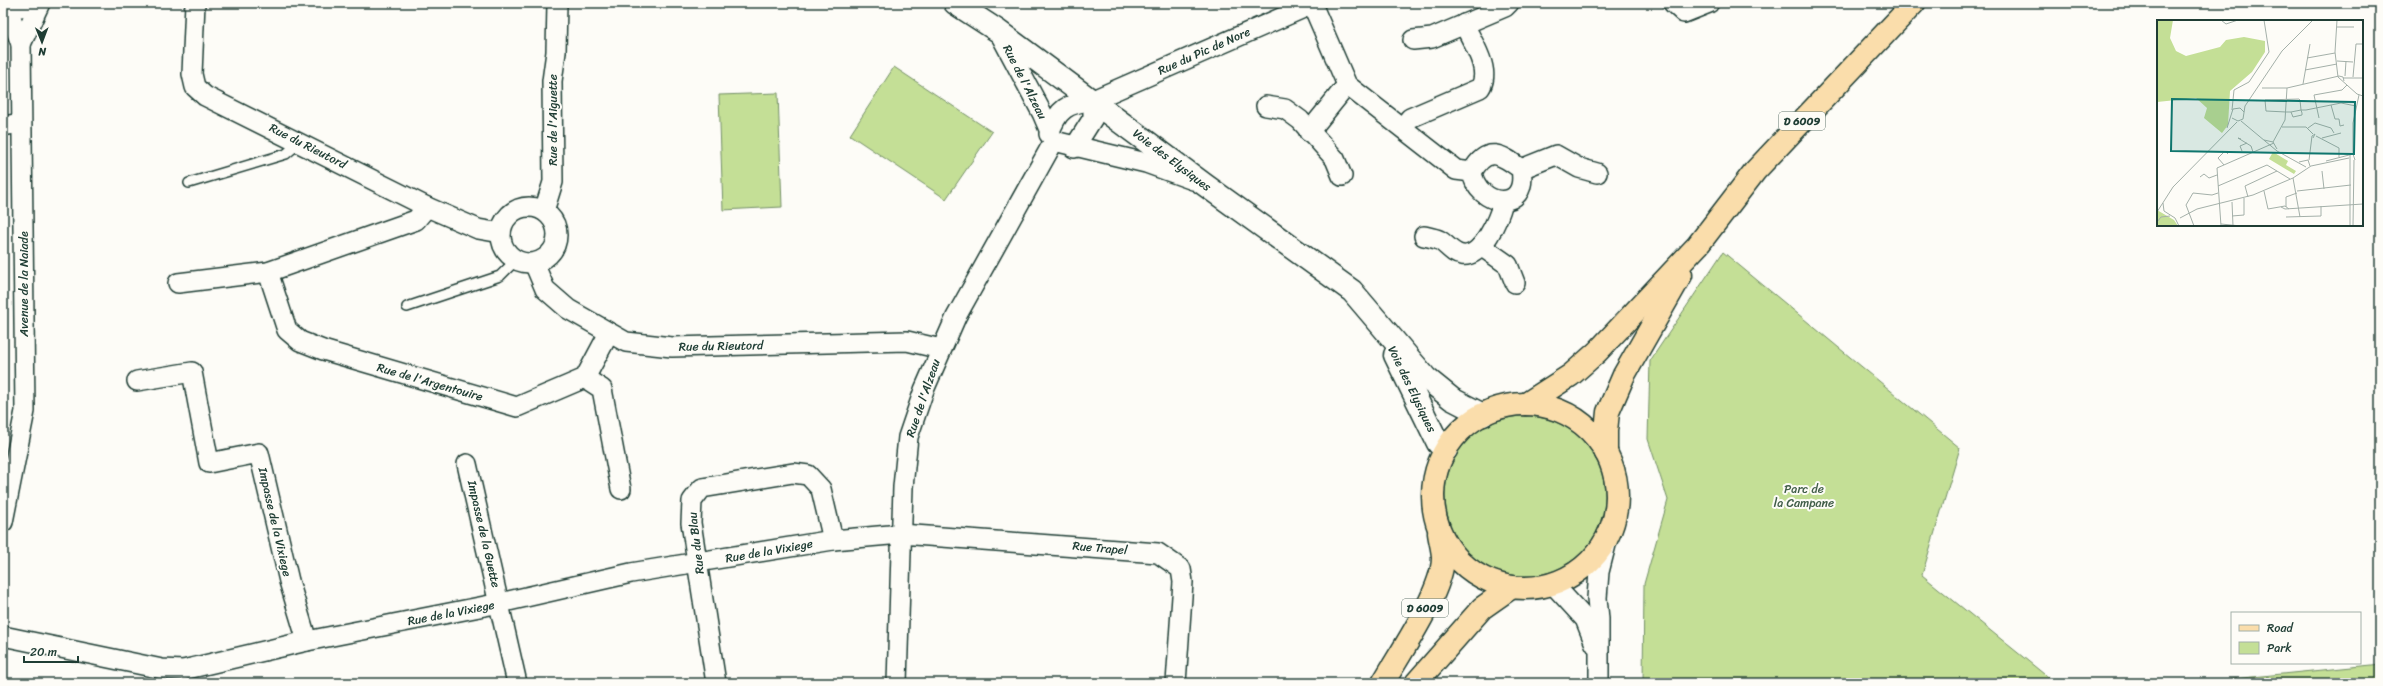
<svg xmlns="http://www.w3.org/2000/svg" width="2383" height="686" viewBox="0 0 2383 686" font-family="Sriracha,sans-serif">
<rect width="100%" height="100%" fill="#fdfcf7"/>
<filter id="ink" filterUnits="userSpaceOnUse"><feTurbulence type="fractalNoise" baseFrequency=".025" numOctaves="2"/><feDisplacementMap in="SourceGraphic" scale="8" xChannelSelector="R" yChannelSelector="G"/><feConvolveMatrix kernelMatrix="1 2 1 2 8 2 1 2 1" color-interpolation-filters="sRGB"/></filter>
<g filter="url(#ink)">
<g fill="#c4df96" stroke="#728e65">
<polygon points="894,67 992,132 946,199 850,135"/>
<polygon points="778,93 782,207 723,210 719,95"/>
<polygon points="1723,252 1960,448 1922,575 2055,683 1643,683 1644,584 1668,500 1648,439 1650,361"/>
<circle cx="1525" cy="496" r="80"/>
<polygon points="2380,664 2380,683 2192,683 2372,665"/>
</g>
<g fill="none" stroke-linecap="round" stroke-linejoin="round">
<defs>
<g id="lane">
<polyline points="189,183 286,154 299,143"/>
<polyline points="407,307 500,276 516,260"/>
</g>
<g id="street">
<polyline points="195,3 192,74 195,87 205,96 427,207 478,229 501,233"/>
<polyline points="1673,3 1684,13 1709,3"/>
<path d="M1312,4l35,81 109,85 16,2c15,-27 29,-18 49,-3 8,45 -44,38 -49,3"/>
<polyline points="999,32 1042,113 1054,141 1146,163 1193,180"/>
<polyline points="1413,40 1432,38 1505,7 1509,3"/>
<polyline points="21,44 40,3"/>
<polyline points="1266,106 1285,109 1300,120 1335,159 1342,176"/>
<polyline points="3,126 21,123"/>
<path d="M1403,127l7,-9 70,-30c12,-18 -8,-46 -16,-64"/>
<polyline points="1309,132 1347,85"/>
<path d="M1049,134c9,-26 18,-30 44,-34l222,-97"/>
<polyline points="1074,148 1093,118 1093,100"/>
<polyline points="1521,169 1556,155 1579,168 1597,173"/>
<circle cx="529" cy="235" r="28"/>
<polyline points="544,211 553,182 552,81 556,52 557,3"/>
<path d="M1424,236c4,1 10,2 15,4 8,4 13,14 23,15 21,3 37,-38 41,-53"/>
<polyline points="1481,246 1508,265 1515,283"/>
<polyline points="534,263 545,289 568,309 626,342 672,347 907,341 941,349"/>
<polyline points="268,272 287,330 300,341 323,350 517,407 585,378 609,333"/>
<polyline points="178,283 268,272 416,220 427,207"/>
<polyline points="585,378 602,389 621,489"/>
<polyline points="137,381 192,372 209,463 259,453 289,581 307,641"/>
<polyline points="467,464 517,683"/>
<polyline points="3,522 25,411 21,44 6,4"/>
<polyline points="1553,584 1585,619 1595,644"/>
<polyline points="3,636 162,669 183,670 307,641 500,603 631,573 833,540 901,534 1158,553 1181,569 1183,582 1176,683"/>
<polyline points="716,683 691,523 692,501 702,488 793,473 808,475 821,489 833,540"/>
<polyline points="897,683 903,487 908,437 924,390 956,317 1054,141"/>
<polyline points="1599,683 1599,619 1597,598 1599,572 1609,533"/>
</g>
<g id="secondary">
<polyline points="5,3 18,6 37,3"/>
<polyline points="955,3 998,31 1205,185 1352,291 1426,378 1452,399 1483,415"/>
<polyline points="1395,355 1438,443 1446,450"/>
</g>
<g id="primary">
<polyline points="1526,404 1571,375 1597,352 1698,245 1755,171 1914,3"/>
<circle cx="1525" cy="496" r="92"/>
<polyline points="1606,453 1606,431 1608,412 1624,375 1681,275"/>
<path d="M1383,683c17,-30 60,-92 60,-125 0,-8 -3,-17 -4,-25"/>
<polyline points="1416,683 1482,608 1512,587"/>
</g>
</defs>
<use href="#lane" stroke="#1f3d34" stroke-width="12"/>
<use href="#street" stroke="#1f3d34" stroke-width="22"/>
<use href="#secondary" stroke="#1f3d34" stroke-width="25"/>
<use href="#primary" stroke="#1f3d34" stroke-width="25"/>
<use href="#lane" stroke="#fdfcf7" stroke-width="9"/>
<use href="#street" stroke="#fdfcf7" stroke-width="19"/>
<use href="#secondary" stroke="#fdfcf7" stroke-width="22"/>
<use href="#primary" stroke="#faddab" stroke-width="22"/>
</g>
</g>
<g text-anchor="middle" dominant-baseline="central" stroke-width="4" stroke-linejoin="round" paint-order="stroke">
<g fill="#fdfcf7" stroke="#62766e" stroke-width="1">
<rect x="1779" y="112" width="46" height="18" rx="3"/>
<rect x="1402" y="599" width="46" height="18" rx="3"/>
</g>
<g font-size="11" font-weight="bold" fill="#1f3d34">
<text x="1802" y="121">D 6009</text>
<text x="1425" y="608">D 6009</text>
</g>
<g font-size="12" fill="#1f3d34" stroke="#fdfcf7">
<text transform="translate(1204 51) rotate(-24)">Rue du Pic de Nore</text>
<text transform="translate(1025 82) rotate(63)">Rue de l'Alzeau</text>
<text transform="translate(553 120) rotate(-90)">Rue de l'Aiguette</text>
<text transform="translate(308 146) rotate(27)">Rue du Rieutord</text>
<text transform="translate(1172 160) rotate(37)">Voie des Elysiques</text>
<text transform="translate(24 284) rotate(-90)">Avenue de la Naiade</text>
<text transform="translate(721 346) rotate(-1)">Rue du Rieutord</text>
<text transform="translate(430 382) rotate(16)">Rue de l'Argentouire</text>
<text transform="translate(1412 389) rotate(64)">Voie des Elysiques</text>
<text transform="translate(923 398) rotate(-71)">Rue de l'Alzeau</text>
<text transform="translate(275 522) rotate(77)">Impasse de la Vixiege</text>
<text transform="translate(484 534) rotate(77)">Impasse de la Guette</text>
<text transform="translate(696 543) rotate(-97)">Rue du Blau</text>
<text transform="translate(1100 548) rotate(5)">Rue Trapel</text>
<text transform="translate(769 551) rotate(-10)">Rue de la Vixiege</text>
<text transform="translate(451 613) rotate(-11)">Rue de la Vixiege</text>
</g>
<g font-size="12" fill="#405d48" stroke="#fdfcf7">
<text x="1804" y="489">Parc de<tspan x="1804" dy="14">la Campane</tspan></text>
</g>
</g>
<g transform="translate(2157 20)">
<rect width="206" height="206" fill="#fdfcf7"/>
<path d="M0,0h16l-3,18 6,13 10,5 34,-9 6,-7 18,-3 21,4v11l-13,20 -22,19 -2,34 -6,8 -18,-15 3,-10 -11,-10 -39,4zM116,132l15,9 -2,4 10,6 -2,3 -25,-15zM0,190l17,10 4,6h-21z" fill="#c4df96"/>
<path fill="none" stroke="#a4b0a9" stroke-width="1" d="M64,0l5,4 12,-4M180,0l-2,32 3,25M180,7h17M150,38l28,-5M180,41l16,1M148,50l32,-6M188,56l1,-15M181,57l19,17 6,2M196,57l3,-33h7M186,58h20M146,64l7,-40M105,68h25l52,-12 4,1 1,4M174,85l4,14h4l1,7 4,-1M75,90l2,-20 15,-8 20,-30 -5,-32M134,92l2,5 9,-2v-2l-1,-3 -1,-10 -1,-1 -34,1 1,11 20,1h5l10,-2h5l35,-7 15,3M75,98l6,3 5,-2 2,-13 37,-55 31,-31M162,98l-5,-23 28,-5 5,-5M84,101l36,30 29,16M125,107h24l7,7M70,108l6,-19 7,-1 4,4M151,108l7,-5 16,5 3,5M159,116l23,12v9M165,118l19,-5M84,119l-3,-1 13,8 2,6M107,120l9,2 4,7M116,122l12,-22 2,-32M85,131l-2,-5 7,-3M196,134v-31l6,-28M152,140l3,-24 3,-2 -2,4M169,141l27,-7 2,6M142,142l9,-2 2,6M67,145l-6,-7 7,-7 3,3M165,151l2,18M43,157l4,-3 5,4 8,-3M136,158l7,39M61,166l49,-21 23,14M107,171l4,18 17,-3 4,3M140,171l54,-6M91,177l-3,-11 32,-15M75,182l1,24M6,183l1,8 11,7 4,8M124,187l4,2 78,-5M129,187v-10l11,-4M0,192l16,-25 64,-65M75,196l12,-1v-17M129,197l35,-1v-10M23,198l17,-9 56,-14 40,-17 18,-12 38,-8M0,202l4,-5 9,-1M64,204l20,2M37,206l-8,-21 7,-12 19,2 6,-2M64,206l-4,-58 57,-25M193,206v-71M196,206l1,-66"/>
<path fill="#0f766e" fill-opacity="0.15" stroke="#0f766e" stroke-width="2" d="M15,79l183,3 -1,52 -183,-3z"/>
<rect width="206" height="206" fill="none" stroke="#1f3d34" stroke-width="2"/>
</g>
<rect width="2383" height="686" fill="none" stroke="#fdfcf7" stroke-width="16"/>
<rect x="8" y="8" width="2367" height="670" fill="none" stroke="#1f3d34" stroke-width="1.5" filter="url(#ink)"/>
<rect x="2231" y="612" width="130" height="52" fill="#fdfcf7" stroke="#a4b0a9"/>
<rect x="2239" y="625" width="20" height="6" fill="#faddab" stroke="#a4b0a9"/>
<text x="2267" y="632" font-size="12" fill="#1f3d34">Road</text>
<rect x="2239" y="642" width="20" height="12" fill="#c4df96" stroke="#a4b0a9"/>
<text x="2267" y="652" font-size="12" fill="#1f3d34">Park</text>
<g transform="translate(42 42) rotate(179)" stroke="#fdfcf7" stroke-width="3" paint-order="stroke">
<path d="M0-3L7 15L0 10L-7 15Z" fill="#1f3d34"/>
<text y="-6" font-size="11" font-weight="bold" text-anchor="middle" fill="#1f3d34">N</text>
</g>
<path d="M24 656v6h54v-6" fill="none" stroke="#1f3d34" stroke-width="2"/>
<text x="30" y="656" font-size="12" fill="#1f3d34" stroke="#fdfcf7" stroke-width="3" paint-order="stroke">20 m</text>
</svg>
